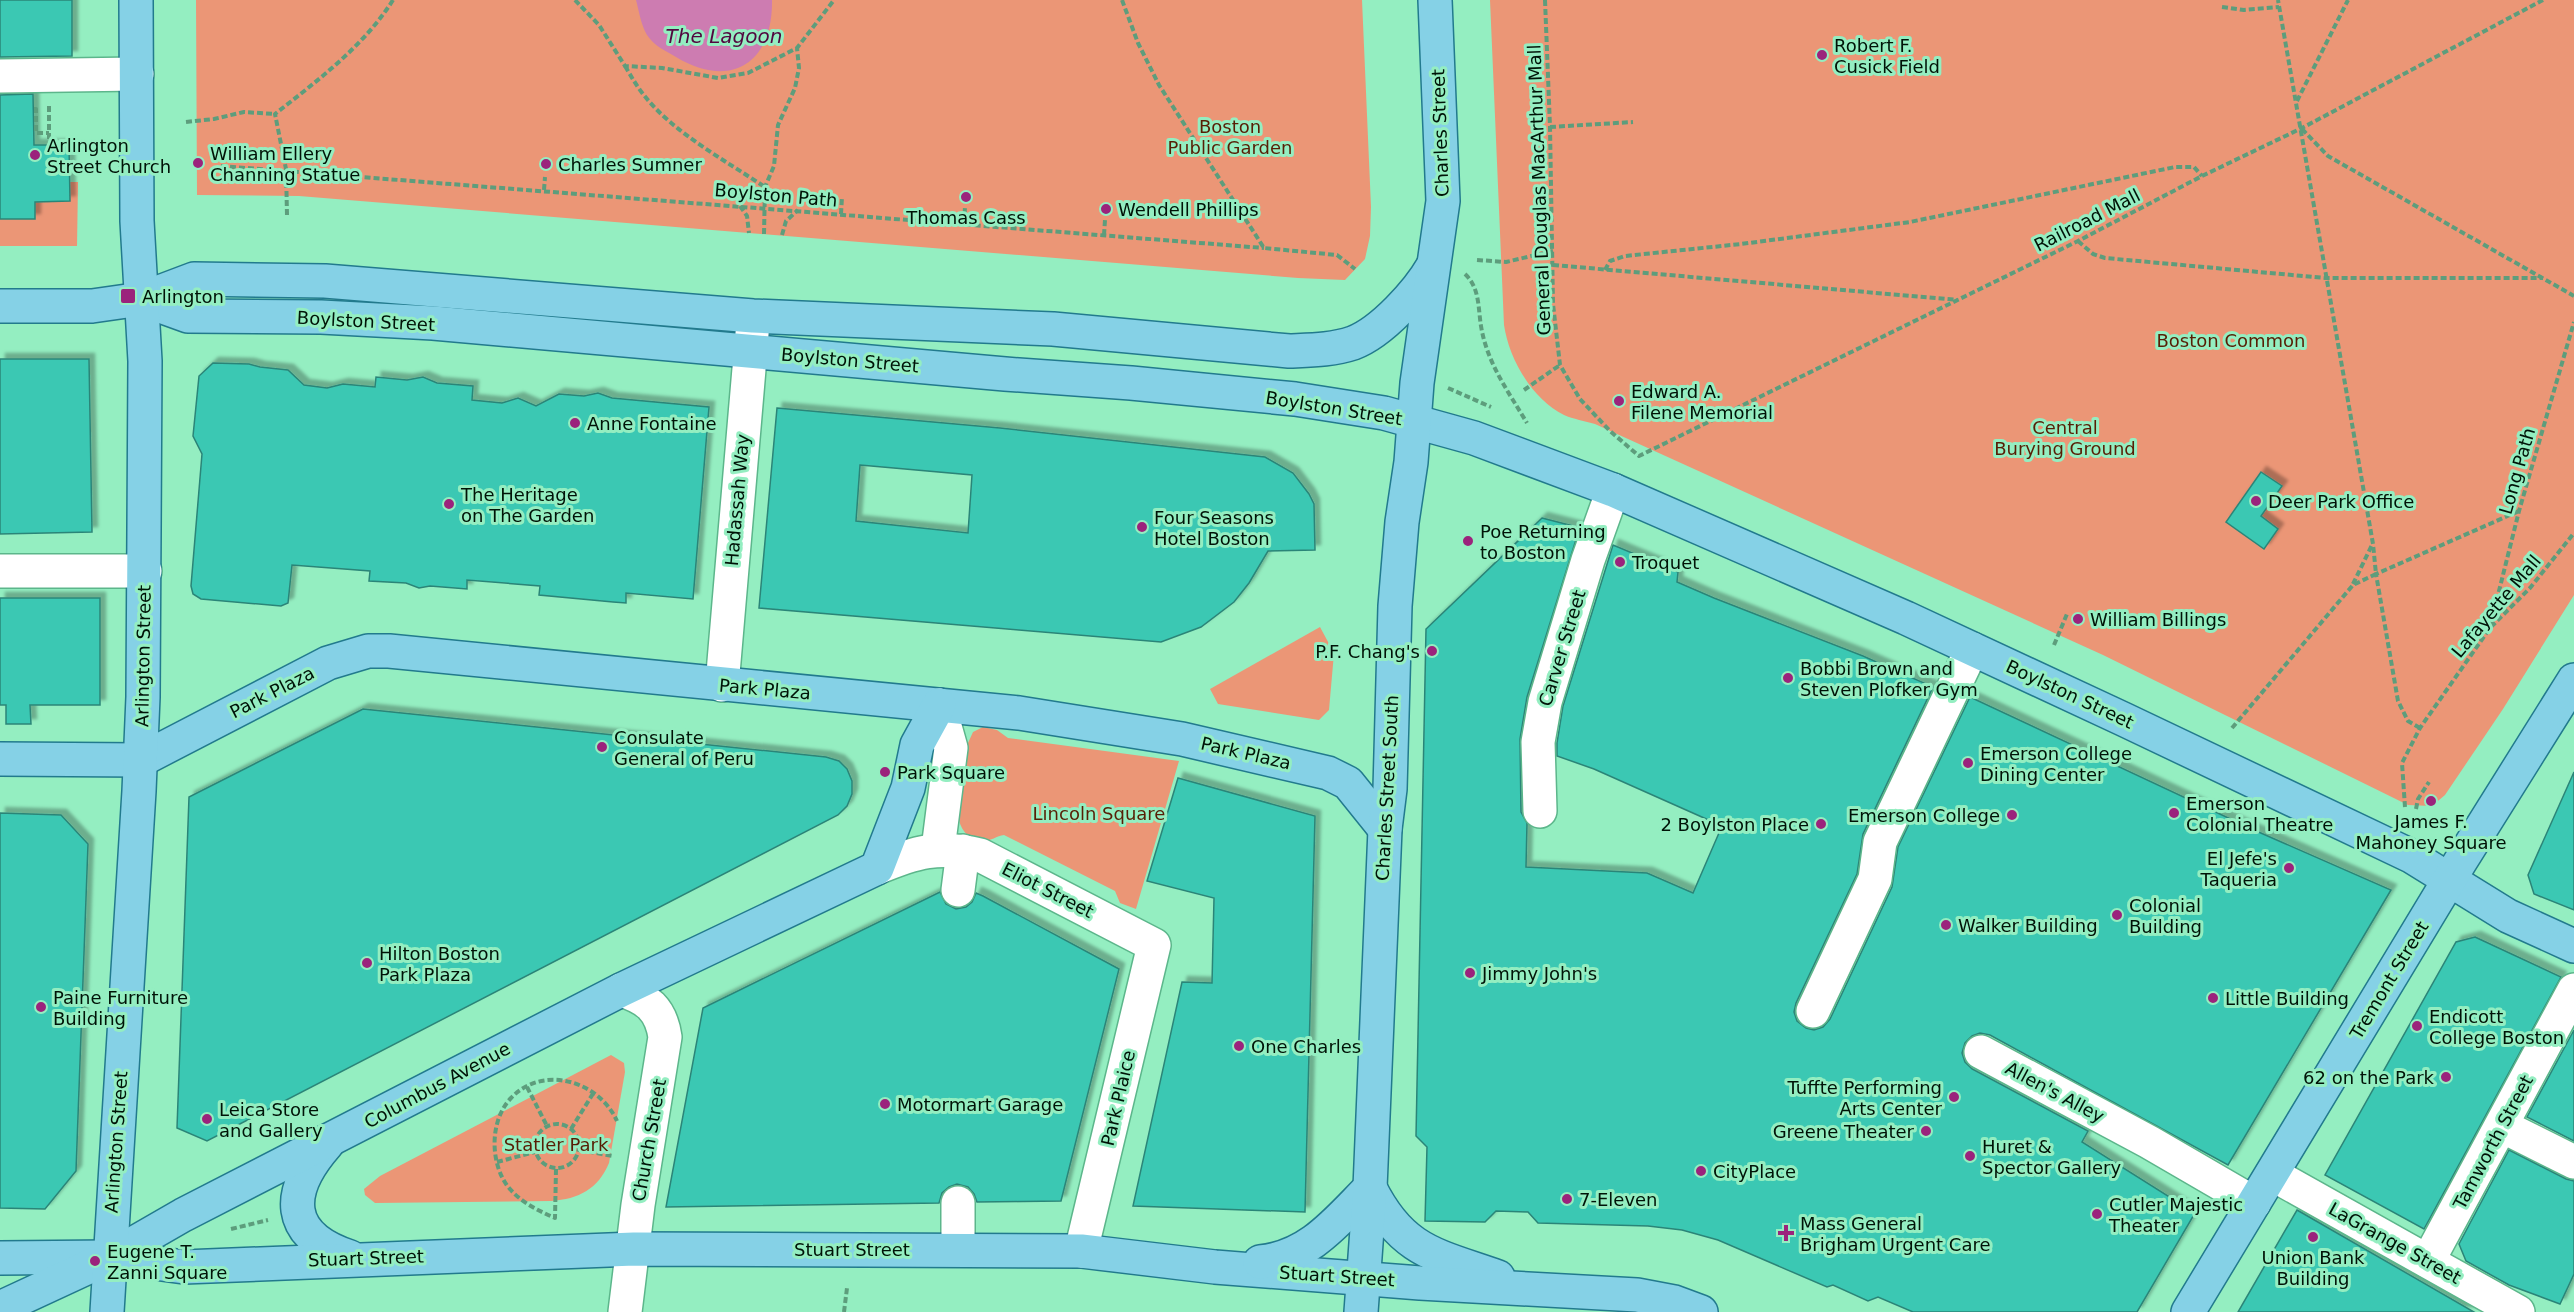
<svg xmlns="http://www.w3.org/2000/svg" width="2574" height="1312" viewBox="0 0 2574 1312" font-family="'DejaVu Sans',sans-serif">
<defs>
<filter id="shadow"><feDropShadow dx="5.5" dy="-5.5" stdDeviation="1.5" flood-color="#0004"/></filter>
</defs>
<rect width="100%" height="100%" fill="#94eec1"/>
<g fill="#eb9676">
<polygon points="196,0 1362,0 1371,207 1370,236 1365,259 1345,280 1298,278 299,196 197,195"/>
<path d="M1490,0h1084v595l-71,114 -58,86 -13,11 -24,-1 -305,-150 -508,-231c-10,-3 -22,-5 -31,-9 -32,-16 -55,-56 -60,-90z"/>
<polygon points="69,182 78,182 77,246 0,246 0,219"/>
<polygon points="1320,627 1334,653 1329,710 1319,720 1218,704 1210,689"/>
<path d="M983,727l14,3 11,8 171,23 -43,148 -16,-6 -5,-12 -111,-56c-7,1 -14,6 -19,6 -14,0 -23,-8 -26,-21l9,-77 5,-11z"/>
<path d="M611,1055l13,8 1,9 -16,91c-11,26 -30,36 -58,38l-176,2 -10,-8 -1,-6 16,-13z"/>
</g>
<path fill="#cd7cb1" d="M636,0h136c1,63 -41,90 -96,57 -10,-6 -22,-11 -29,-22 -6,-10 -8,-24 -11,-35z"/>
<g fill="#3ac8b3" stroke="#2c8578" stroke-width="1.5" fill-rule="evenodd" filter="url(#shadow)">
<polygon points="0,0 72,0 72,56 0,57"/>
<polygon points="33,94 34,145 69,145 70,201 35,202 35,219 0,219 0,95"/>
<polygon points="0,359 89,359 92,532 0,534"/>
<polygon points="213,363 249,364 260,367 288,370 304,385 327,388 343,384 375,387 376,377 407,380 423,377 437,383 473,386 472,400 502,403 518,398 536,406 559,394 584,396 598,393 612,398 709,407 693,599 626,593 626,603 613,602 539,595 540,586 467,580 467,589 430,586 419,588 406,583 369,581 370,571 292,565 288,603 281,606 201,599 193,594 191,586 202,454 193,436 199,376"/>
<path d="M777,408l223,20 265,29 28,16 16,21 5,10 1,46 -47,1 -19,32 -15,19 -33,25 -40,15 -402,-34zM860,465l112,10 -4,58 -112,-12z"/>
<polygon points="2261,472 2282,486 2261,516 2278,529 2264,549 2226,522"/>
<polygon points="1542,518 1577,527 1579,530 1527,697 1520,739 1521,812 1527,823 1526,867 1647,873 1693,893 1722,826 1594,769 1557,756 1557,743 1563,706 1613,545 1678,572 1677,582 1714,598 1863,656 1933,687 1863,834 1857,874 1796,1003 1794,1012 1797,1021 1806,1028 1814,1030 1823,1027 1830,1019 1892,887 1898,847 1970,697 2254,830 2391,890 2228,1165 1990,1035 1980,1033 1972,1036 1965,1043 1962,1053 1965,1062 1972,1069 2088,1131 2082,1142 2195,1213 2137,1312 1913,1312 1878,1297 1868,1301 1833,1285 1827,1287 1718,1240 1682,1230 1648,1226 1538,1223 1528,1212 1496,1211 1485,1222 1425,1221 1427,1147 1416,1136 1426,629"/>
<polygon points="0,598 100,598 100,705 30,705 31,724 6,724 6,705 0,705"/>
<polygon points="363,709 826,757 839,761 847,769 852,781 852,794 847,806 838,815 207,1141 177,1128 189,797"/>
<polygon points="2574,772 2574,910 2534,894 2528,875"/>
<polygon points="1178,778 1315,816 1305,1212 1133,1206 1182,982 1212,983 1214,898 1147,881"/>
<polygon points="0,813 61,815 88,844 76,1171 45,1209 0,1208"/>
<polygon points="940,892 946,904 956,909 966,907 972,902 976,893 983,896 1119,969 1061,1201 977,1202 974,1194 968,1187 957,1184 949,1187 942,1193 939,1203 666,1207 703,1008"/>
<polygon points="2475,937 2561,977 2424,1229 2325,1175 2456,942"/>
<polygon points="2574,1030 2574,1141 2527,1117"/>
<polygon points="2509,1150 2566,1179 2574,1181 2574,1274 2560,1304 2509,1285 2466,1261 2459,1244"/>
<polygon points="2297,1210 2474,1312 2238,1312"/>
</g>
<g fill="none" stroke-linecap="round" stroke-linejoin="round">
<defs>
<g id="minor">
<polyline points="0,76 137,74"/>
<polyline points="0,571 145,571"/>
<polyline points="722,685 753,322"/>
<polyline points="1540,811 1538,742 1545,702 1588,560 1613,490"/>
<polyline points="938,849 951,748 939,705"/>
<path d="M877,868c38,-16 62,-23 103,-13l174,90 -73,306"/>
<polyline points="958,890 963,851"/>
<path d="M621,990c26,8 40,19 44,47l-27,168 -13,107"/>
<polyline points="1813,1011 1875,879 1880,842 1972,649"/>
<polyline points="1981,1052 2149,1142 2254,1203"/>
<polyline points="2502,1126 2574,1162"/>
<polyline points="2272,1174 2518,1312"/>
<polyline points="958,1249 958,1203"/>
<polyline points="2428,1261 2574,990"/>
</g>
<g id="major">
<polyline points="141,299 188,316 321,317 433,323 1005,374 1131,383 1295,399 1384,413 1474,438 1613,490 1906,618 2123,719 2411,856 2508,916 2574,946"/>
<path d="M0,306h92l49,-7 53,-20 131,2 428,35 300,13 236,22c22,-1 43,-1 64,-8 29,-11 65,-51 80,-77"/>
<polyline points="0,759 141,760 328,663 368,651 389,651 1019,713 1182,739 1328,773 1348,783 1385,829"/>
<path d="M327,1144c-42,48 -43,91 23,113"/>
<path d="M1370,1188c32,64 66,67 128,89"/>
<polyline points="0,1258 110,1257 184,1267 634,1249 1081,1251 1215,1267 1420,1283 1637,1295 1674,1302 1701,1312"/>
<path d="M1260,1262c50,-5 77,-41 110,-74"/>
<polyline points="0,1308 110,1257 183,1215 621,990 877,868 908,788 917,745 939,705"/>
<polyline points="107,1312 139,791 143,697 145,361 137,221 136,0"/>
<polyline points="1361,1312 1370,1188 1385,829 1390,789 1395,606 1402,522 1411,462 1417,383 1443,201 1435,0"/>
<polyline points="2188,1312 2460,862 2574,680"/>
</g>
</defs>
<use href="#minor" stroke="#5cb68b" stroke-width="36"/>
<use href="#major" stroke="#227a8d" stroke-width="36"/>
<g stroke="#5d9d7c" stroke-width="4" stroke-dasharray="6 3" stroke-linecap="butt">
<polyline points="575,0 599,25 625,66 662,68 718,78 748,73 797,48 834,0"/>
<polyline points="1122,0 1138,43 1159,85 1264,248 1337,255 1355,269"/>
<polyline points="1545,0 1550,127 1553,304 1560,365 1580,399 1610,431 1639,456 2078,241 2202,176 2302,128 2543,0"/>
<polyline points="2222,7 2244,10 2279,7"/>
<path d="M625,66c6,10 11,19 18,28 29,38 83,67 122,93"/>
<polyline points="2297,101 2348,0"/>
<polyline points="49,106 49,145"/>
<polyline points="34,109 36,109 36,133 49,133"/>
<polyline points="186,122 214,119 244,112 275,114"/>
<polyline points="1550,127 1633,122"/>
<polyline points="2302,129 2328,156 2574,296"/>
<polyline points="69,166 88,166"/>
<polyline points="221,166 1264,248"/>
<polyline points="544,190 545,177"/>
<polyline points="740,206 747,216 749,233"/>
<polyline points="841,214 842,197"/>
<path d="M287,215l-1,-46 -11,-55c42,-33 89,-68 118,-114"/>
<polyline points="964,223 965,207"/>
<polyline points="764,234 765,187 774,166 778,125 795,88 799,68 797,48"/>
<polyline points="782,235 786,221 798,210"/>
<polyline points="1104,235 1105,220"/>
<polyline points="2078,241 2093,254 2105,258 2325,278 2543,278"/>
<polyline points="1477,260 1506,262 1553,251"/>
<polyline points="1553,265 1958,300"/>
<polyline points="1605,270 1610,261 1625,256 1741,244 1910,222 2175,167 2194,167 2202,176"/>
<path d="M1465,274c15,14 13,34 16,52 6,37 27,65 46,97"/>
<polyline points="1448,388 1491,407"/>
<polyline points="1524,390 1560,365"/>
<polyline points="2353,584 2372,545"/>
<polyline points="2490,627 2519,511 2574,322"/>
<polyline points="2054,645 2067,614"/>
<polyline points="2232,728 2353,585 2376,574 2373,544 2278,0"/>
<polyline points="2420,728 2408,721 2398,701 2376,574 2519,511"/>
<polyline points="2405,807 2402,763 2420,728 2490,628 2530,588 2574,533"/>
<polyline points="2416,809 2418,799 2429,782"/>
<polyline points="527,1087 547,1126"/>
<circle cx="557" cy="1146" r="22"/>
<polyline points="571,1129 594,1092"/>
<polyline points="579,1150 613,1156"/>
<polyline points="497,1162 535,1152"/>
<path d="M556,1169l-1,49c-18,-8 -37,-17 -49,-34 -16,-24 -16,-64 5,-86 32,-34 88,-17 106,23"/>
<polyline points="231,1229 268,1220"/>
<polyline points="844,1312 847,1288"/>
</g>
<use href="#minor" stroke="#fff" stroke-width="33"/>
<use href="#major" stroke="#85d1e6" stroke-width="33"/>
</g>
<g fill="#9b237c" stroke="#94eec1" stroke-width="2">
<circle cx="1822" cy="55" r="6"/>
<circle cx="35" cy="155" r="6"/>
<circle cx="198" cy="163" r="6"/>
<circle cx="546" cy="164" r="6"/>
<circle cx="966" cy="197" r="6"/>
<circle cx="1106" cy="209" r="6"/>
<rect x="120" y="288" width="16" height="16" rx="3"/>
<circle cx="1619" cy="401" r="6"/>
<circle cx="575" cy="423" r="6"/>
<circle cx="2256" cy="501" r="6"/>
<circle cx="449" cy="504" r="6"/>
<circle cx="1142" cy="527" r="6"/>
<circle cx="1468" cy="541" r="6"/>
<circle cx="1620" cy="562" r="6"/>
<circle cx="2078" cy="619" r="6"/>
<circle cx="1432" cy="651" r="6"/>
<circle cx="1788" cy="678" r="6"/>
<circle cx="602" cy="747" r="6"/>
<circle cx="1968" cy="763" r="6"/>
<circle cx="885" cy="772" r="6"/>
<circle cx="2431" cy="801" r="6"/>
<circle cx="2174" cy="813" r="6"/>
<circle cx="2012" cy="815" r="6"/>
<circle cx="1821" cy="824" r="6"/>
<circle cx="2289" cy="868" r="6"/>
<circle cx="2117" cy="915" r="6"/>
<circle cx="1946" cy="925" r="6"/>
<circle cx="367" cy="963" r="6"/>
<circle cx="1470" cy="973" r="6"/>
<circle cx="2213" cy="998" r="6"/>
<circle cx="41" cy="1007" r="6"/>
<circle cx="2417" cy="1026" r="6"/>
<circle cx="1239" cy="1046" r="6"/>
<circle cx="2446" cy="1077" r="6"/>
<circle cx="1954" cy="1097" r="6"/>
<circle cx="885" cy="1104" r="6"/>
<circle cx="207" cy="1119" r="6"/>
<circle cx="1926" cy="1131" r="6"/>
<circle cx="1970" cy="1156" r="6"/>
<circle cx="1701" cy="1171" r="6"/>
<circle cx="1567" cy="1199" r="6"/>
<circle cx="2097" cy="1214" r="6"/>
<path d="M1783 1224h6v6h6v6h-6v6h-6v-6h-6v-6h6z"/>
<circle cx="2313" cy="1237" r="6"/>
<circle cx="95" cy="1261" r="6"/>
</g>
<g text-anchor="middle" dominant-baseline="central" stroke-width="6" stroke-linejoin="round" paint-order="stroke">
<g font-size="18" fill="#001307" stroke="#94eec1" text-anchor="start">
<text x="1834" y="45">Robert F.<tspan x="1834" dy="21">Cusick Field</tspan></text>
<text x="47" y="145">Arlington<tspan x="47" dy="21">Street Church</tspan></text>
<text x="210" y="153">William Ellery<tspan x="210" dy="21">Channing Statue</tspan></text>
<text x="558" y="164">Charles Sumner</text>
<text x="1118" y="209">Wendell Phillips</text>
<text x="966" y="217" text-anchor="middle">Thomas Cass</text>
<text x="142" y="296">Arlington</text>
<text x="1631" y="391">Edward A.<tspan x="1631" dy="21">Filene Memorial</tspan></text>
<text x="587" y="423">Anne Fontaine</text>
<text x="461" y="494">The Heritage<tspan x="461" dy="21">on The Garden</tspan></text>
<text x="2268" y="501">Deer Park Office</text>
<text x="1154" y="517">Four Seasons<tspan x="1154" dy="21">Hotel Boston</tspan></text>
<text x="1480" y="531">Poe Returning<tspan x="1480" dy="21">to Boston</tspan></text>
<text x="1632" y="562">Troquet</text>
<text x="2090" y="619">William Billings</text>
<text x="1420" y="651" text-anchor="end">P.F. Chang's</text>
<text x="1800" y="668">Bobbi Brown and<tspan x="1800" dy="21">Steven Plofker Gym</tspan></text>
<text x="614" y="737">Consulate<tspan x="614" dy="21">General of Peru</tspan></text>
<text x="1980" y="753">Emerson College<tspan x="1980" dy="21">Dining Center</tspan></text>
<text x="897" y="772">Park Square</text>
<text x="2186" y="803">Emerson<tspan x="2186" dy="21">Colonial Theatre</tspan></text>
<text x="2000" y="815" text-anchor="end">Emerson College</text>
<text x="2431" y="821" text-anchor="middle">James F.<tspan x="2431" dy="21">Mahoney Square</tspan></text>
<text x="1809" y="824" text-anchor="end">2 Boylston Place</text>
<text x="2277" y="858" text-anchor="end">El Jefe's<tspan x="2277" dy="21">Taqueria</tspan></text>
<text x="2129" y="905">Colonial<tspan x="2129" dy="21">Building</tspan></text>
<text x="1958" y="925">Walker Building</text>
<text x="379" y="953">Hilton Boston<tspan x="379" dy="21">Park Plaza</tspan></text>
<text x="1482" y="973">Jimmy John's</text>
<text x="53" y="997">Paine Furniture<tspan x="53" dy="21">Building</tspan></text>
<text x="2225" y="998">Little Building</text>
<text x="2429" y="1016">Endicott<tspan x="2429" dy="21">College Boston</tspan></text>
<text x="1251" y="1046">One Charles</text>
<text x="2434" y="1077" text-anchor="end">62 on the Park</text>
<text x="1942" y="1087" text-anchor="end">Tuffte Performing<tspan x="1942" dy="21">Arts Center</tspan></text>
<text x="897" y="1104">Motormart Garage</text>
<text x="219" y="1109">Leica Store<tspan x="219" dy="21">and Gallery</tspan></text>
<text x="1914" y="1131" text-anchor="end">Greene Theater</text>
<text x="1982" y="1146">Huret &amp;<tspan x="1982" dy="21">Spector Gallery</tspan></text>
<text x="1713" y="1171">CityPlace</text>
<text x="1579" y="1199">7-Eleven</text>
<text x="2109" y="1204">Cutler Majestic<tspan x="2109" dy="21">Theater</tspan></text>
<text x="1800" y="1223">Mass General<tspan x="1800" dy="21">Brigham Urgent Care</tspan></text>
<text x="107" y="1251">Eugene T.<tspan x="107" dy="21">Zanni Square</tspan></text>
<text x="2313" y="1257" text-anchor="middle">Union Bank<tspan x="2313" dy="21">Building</tspan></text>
</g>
<g font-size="18" fill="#571e05" stroke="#94eec1">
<text x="1230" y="126">Boston<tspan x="1230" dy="21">Public Garden</tspan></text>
<text x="2231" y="340">Boston Common</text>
<text x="2065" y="427">Central<tspan x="2065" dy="21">Burying Ground</tspan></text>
<text x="1099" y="813">Lincoln Square</text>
<text x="556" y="1144">Statler Park</text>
</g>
<g font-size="18" fill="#001307" stroke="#94eec1">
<text transform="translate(1440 133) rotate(-92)">Charles Street</text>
<text transform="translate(1539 190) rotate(-92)">General Douglas MacArthur Mall</text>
<text transform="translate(776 195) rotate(5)">Boylston Path</text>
<text transform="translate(2087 220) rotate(-27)">Railroad Mall</text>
<text transform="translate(366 321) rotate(3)">Boylston Street</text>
<text transform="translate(850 360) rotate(5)">Boylston Street</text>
<text transform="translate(1334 408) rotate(9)">Boylston Street</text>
<text transform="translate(2517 471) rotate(-74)">Long Path</text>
<text transform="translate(737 500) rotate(-85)">Hadassah Way</text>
<text transform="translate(2496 606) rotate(-50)">Lafayette Mall</text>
<text transform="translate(1562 648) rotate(-73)">Carver Street</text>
<text transform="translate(143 656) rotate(-89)">Arlington Street</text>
<text transform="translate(765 689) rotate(5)">Park Plaza</text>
<text transform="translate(272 692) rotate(-27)">Park Plaza</text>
<text transform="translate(2070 694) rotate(25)">Boylston Street</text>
<text transform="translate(1246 753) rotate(13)">Park Plaza</text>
<text transform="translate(1387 788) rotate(-87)">Charles Street South</text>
<text transform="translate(1048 890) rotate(27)">Eliot Street</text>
<text transform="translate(2389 980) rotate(-59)">Tremont Street</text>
<text transform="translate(437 1085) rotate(-28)">Columbus Avenue</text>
<text transform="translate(2055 1092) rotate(28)">Allen's Alley</text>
<text transform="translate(1118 1098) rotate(-77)">Park Plaice</text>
<text transform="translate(649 1140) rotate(-80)">Church Street</text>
<text transform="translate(116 1142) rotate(-86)">Arlington Street</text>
<text transform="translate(2493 1142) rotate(-62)">Tamworth Street</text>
<text transform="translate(2395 1243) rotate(29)">LaGrange Street</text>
<text x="852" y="1249">Stuart Street</text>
<text transform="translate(366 1258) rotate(-2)">Stuart Street</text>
<text transform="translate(1337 1276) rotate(4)">Stuart Street</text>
</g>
<g font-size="20" font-style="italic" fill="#52073f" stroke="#94eec1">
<text x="724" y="36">The Lagoon</text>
</g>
</g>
</svg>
